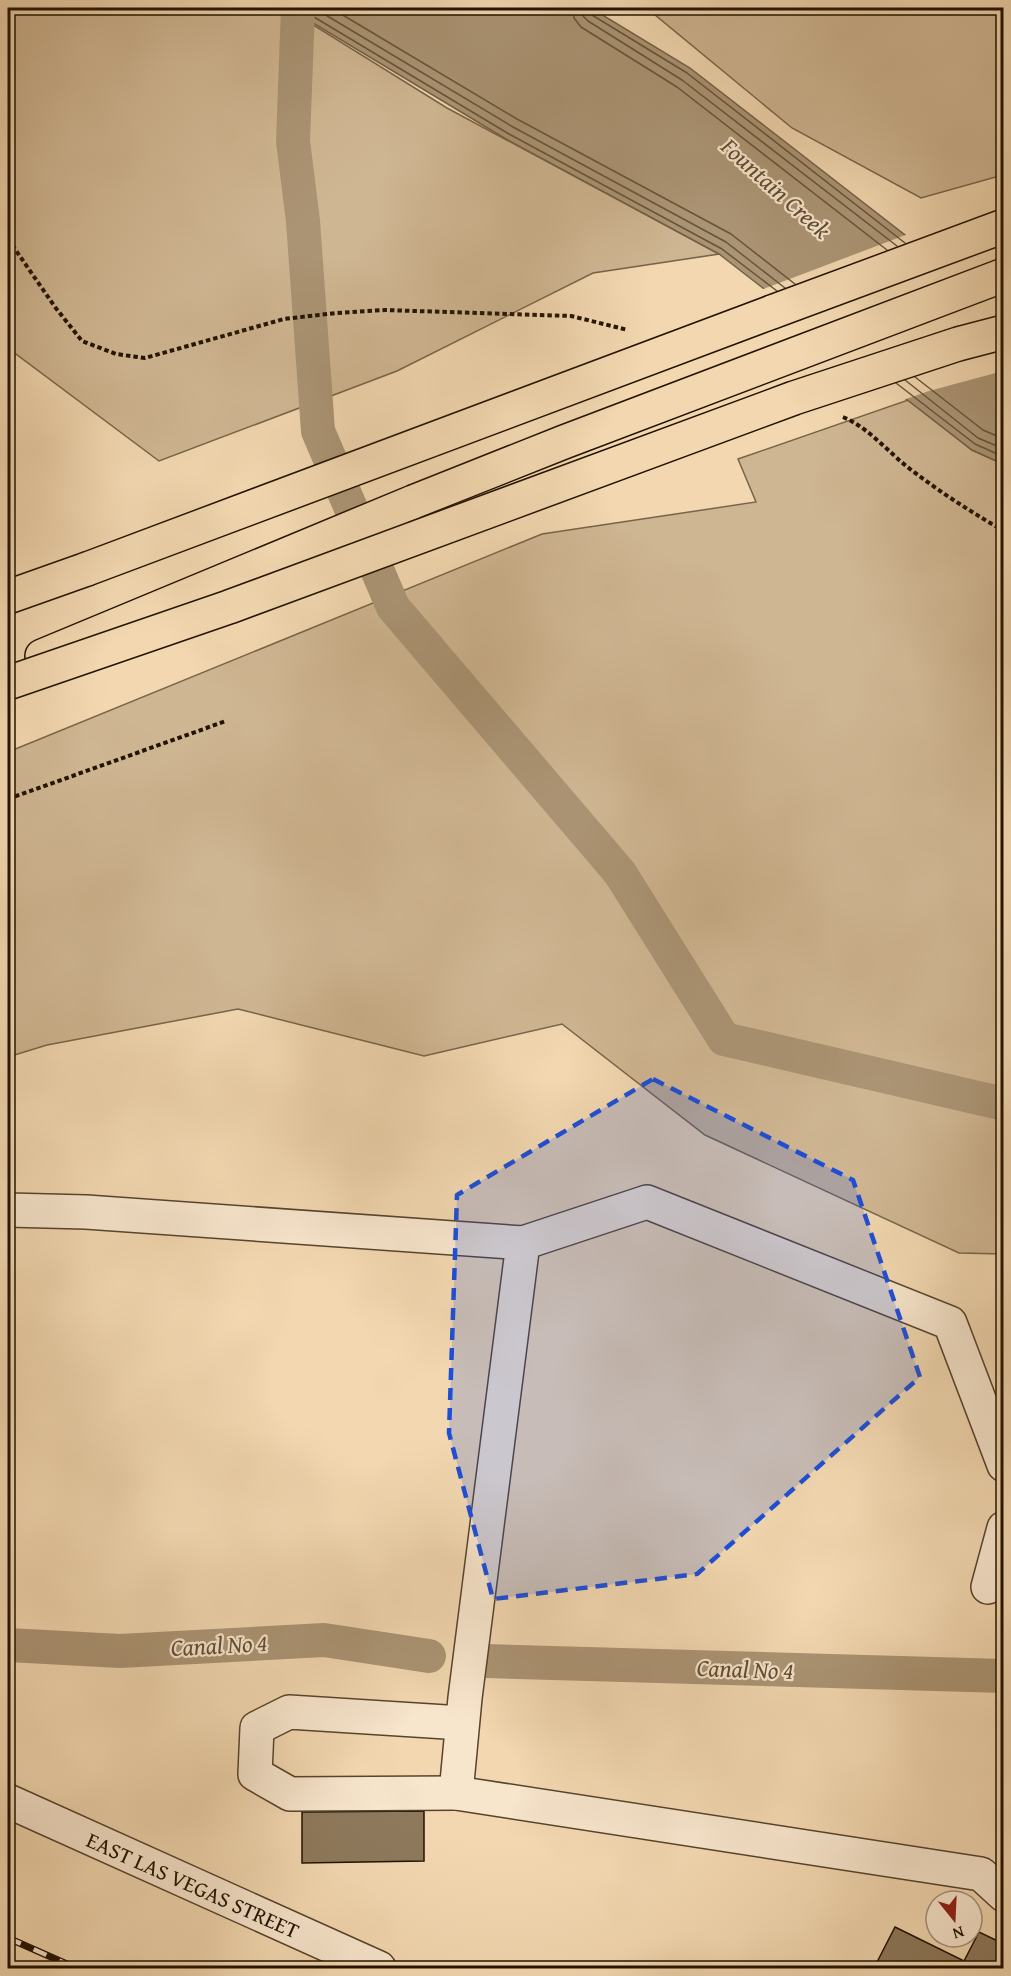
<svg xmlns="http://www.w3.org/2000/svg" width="1011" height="1976" viewBox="0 0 1011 1976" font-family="'Gentium Book Plus',serif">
<rect width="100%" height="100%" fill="#f2d7b0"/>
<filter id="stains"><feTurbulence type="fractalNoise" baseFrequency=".00333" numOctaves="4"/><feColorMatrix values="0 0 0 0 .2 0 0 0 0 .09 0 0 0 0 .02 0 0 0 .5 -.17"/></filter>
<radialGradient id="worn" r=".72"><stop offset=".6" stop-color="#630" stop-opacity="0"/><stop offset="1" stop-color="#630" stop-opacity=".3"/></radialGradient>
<g fill="#cfb692" stroke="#786449" stroke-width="1.5">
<polygon points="8,8 286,8 447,108 719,254 593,273 397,371 159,461 8,348"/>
<polygon points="653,8 1003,8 1003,175 921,198 792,128 654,14"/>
<polygon points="908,400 972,450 1003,464 1003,1254 959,1253 705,1135 562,1024 424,1056 238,1009 47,1045 8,1057 8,752 542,534 756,502 738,459"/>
</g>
<polygon fill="#ab9474" stroke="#746046" stroke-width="1.5" points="288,8 591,8 690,68 1003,311 1003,464 972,450 719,254 506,139"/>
<polygon fill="#f2d7b0" points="908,234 1004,307 1003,371 929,391 903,400 761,290"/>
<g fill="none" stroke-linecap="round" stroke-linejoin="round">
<g stroke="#66543a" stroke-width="1.5">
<polyline points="299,8 509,134 722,249 777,291"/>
<polyline points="314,8 513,127 726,242 785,288"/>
<polyline points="331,8 517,119 731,234 795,284"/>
<polyline points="572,8 574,18 581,27 677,87 887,250"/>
<polyline points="581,8 583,16 588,21 682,80 897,246"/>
<polyline points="589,8 592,15 687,73 905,243"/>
<polyline points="915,377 983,430 1004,439"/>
<polyline points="905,380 978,438 1004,449"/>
<polyline points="896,383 975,444 1004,457"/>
</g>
<g stroke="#ab9474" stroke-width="34">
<polyline points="298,8 293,141 303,221 318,431 393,607 620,873 724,1039 1004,1104"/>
<polyline points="8,1645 120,1651 324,1640 429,1656"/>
<polyline points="486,1661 1004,1676"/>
</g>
</g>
<g fill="#8e795c" stroke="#221300" stroke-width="1.5">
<polygon points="424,1811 424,1861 302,1863 302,1812"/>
<polygon points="895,1927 964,1961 979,1932 1004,1944 1004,1968 874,1968"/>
</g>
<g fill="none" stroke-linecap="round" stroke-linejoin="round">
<defs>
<g id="minor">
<polyline points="8,1210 86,1212 523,1243 465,1698 456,1793 981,1874 1004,1895"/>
<polyline points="523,1243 647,1202 950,1323 1004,1465"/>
<polyline points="988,1587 1004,1528"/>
<polyline points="456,1793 290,1794 255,1774 257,1728 289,1712 462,1723"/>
<polyline points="8,1801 379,1968"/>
</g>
<g id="highway">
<polyline points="772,312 1004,226"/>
<polyline points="8,597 87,569"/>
<polyline points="42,656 413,502"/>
</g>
</defs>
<use href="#minor" stroke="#56442c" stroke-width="36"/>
<use href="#highway" stroke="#221300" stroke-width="36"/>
<g stroke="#221300" stroke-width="4" stroke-dasharray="4.5 3" stroke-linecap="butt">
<polyline points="8,239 55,307 82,341 116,354 145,358 284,319 336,313 385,310 571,316 628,330"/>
<path d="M843,417c26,11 45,35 67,52 30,23 61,43 94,62"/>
<polyline points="8,799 226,721"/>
</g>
<use href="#minor" stroke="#f7e5cc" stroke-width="33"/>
<use href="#highway" stroke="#f2d7b0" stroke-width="33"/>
<defs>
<polyline id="rail" points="8,1938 76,1968"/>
</defs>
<use href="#rail" stroke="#221300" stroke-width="7"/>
<use href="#rail" stroke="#f7e5cc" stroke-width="4.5" stroke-dasharray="14" stroke-linecap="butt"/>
<defs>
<g id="highway-bridge">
<polyline points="413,502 564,442 1004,275"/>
<polyline points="87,569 772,312"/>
<polyline points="8,683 229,607 794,398 958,344 1004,332"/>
</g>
</defs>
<use href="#highway-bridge" stroke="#221300" stroke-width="36" stroke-linecap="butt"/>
<use href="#highway-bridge" stroke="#f2d7b0" stroke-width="33"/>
</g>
<path fill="#1d4ed8" fill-opacity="0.2" stroke="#1d4ed8" stroke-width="4.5" stroke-dasharray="12 8" stroke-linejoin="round" d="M653,1079l200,101 67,197 -223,197 -204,25 -44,-166 8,-238z"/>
<g text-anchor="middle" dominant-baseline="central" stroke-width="4.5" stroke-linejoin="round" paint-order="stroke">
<g font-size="22" fill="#221300" stroke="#f7e5cc">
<text transform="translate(193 1885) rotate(24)">EAST LAS VEGAS STREET</text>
</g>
<g font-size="24" font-style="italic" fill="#604d34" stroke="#f7e5cc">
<text transform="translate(776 188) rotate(42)">Fountain Creek</text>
<text transform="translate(219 1645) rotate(-3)">Canal No 4</text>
<text transform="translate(745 1669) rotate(2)">Canal No 4</text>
</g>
</g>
<rect width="1011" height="1976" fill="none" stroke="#f2d7b0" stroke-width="30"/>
<rect x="9" y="9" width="993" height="1958" fill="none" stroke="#221300" stroke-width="3"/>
<rect x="15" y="15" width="981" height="1946" fill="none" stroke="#221300" stroke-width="1.5"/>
<g transform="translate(954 1919) rotate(162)"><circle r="28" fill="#f7e5cc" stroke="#a2917a" stroke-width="1.5"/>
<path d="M0-4.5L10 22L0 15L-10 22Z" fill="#8f2418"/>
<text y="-9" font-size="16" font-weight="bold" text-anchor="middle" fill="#221300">N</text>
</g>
<rect width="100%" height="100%" filter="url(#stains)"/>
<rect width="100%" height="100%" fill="url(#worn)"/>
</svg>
